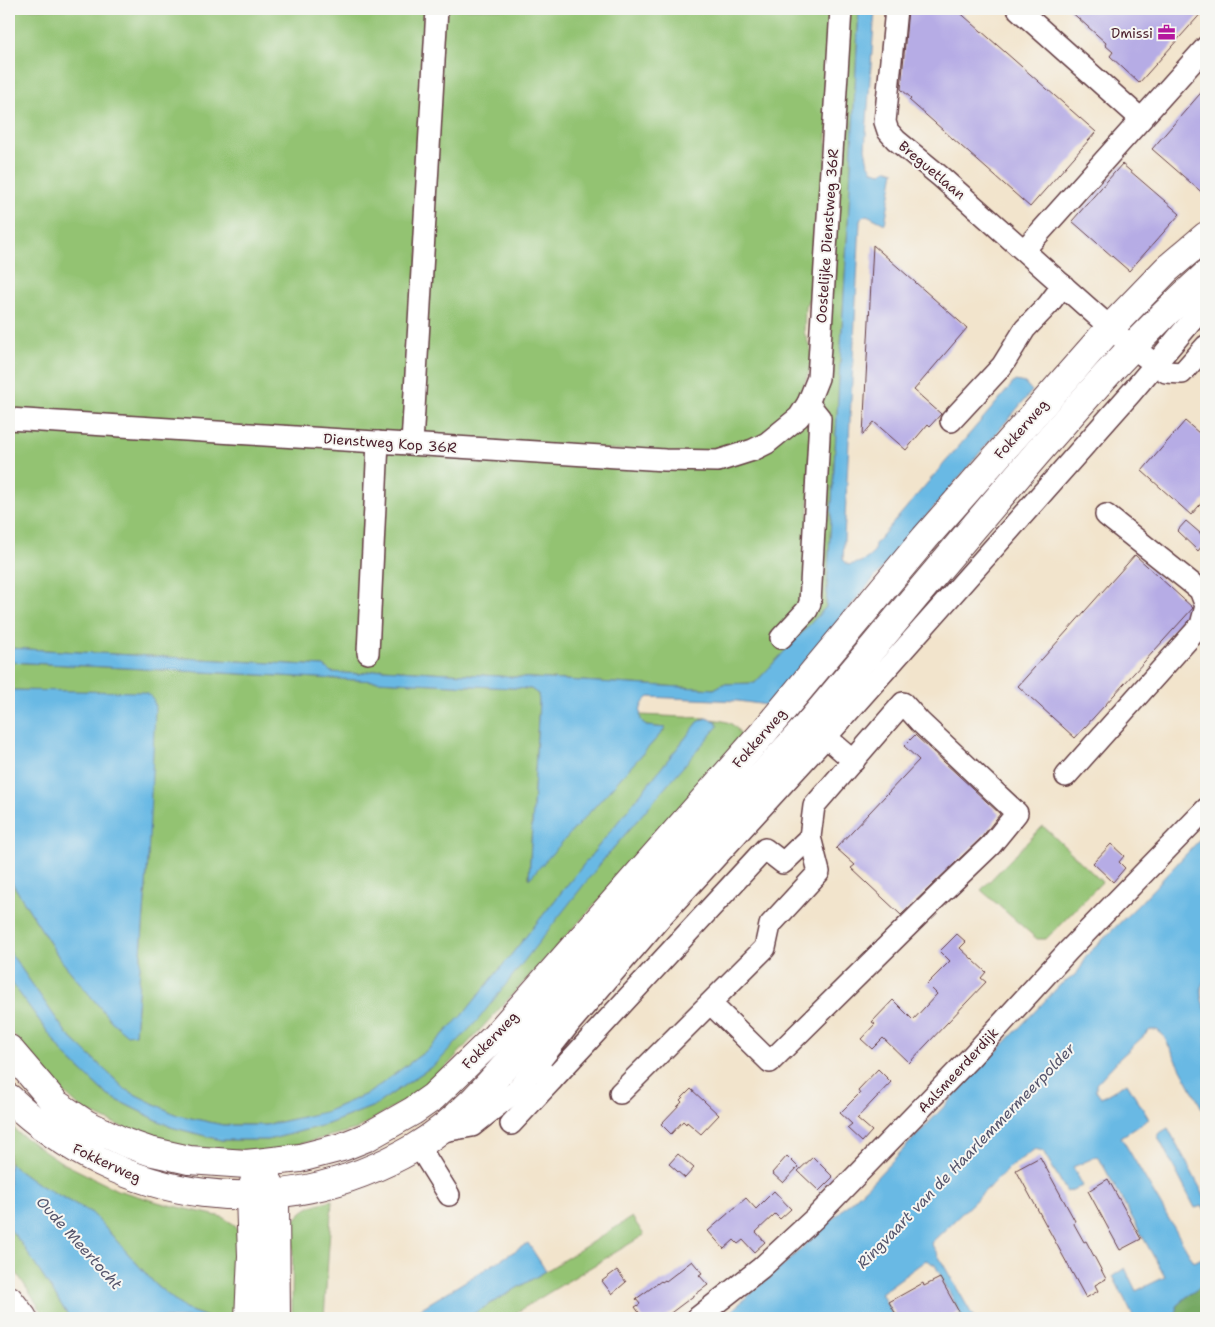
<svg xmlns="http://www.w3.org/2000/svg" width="1215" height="1327" viewBox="0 0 1215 1327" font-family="'Shantell Sans',sans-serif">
<rect width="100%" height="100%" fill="#f6f6f2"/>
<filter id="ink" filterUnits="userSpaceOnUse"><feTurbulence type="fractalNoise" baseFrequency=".02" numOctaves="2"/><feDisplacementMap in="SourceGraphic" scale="10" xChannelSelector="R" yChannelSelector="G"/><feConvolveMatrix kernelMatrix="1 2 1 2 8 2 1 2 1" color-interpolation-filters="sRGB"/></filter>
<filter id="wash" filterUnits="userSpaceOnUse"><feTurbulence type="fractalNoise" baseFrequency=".0096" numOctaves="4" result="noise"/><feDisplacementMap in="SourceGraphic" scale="20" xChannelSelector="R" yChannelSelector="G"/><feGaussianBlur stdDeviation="1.12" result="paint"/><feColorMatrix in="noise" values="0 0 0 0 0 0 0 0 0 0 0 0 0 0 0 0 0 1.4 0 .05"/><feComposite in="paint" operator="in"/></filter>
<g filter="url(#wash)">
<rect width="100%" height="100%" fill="#f2e4cc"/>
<g fill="#93c372" stroke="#6e714e">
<polygon points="9,9 433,9 408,427 398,437 9,412"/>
<polygon points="442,9 834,9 819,284 805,306 804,332 814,358 794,411 769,434 713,455 426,440 418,424"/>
<polygon points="846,9 859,9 849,207 826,607 755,683 723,684 714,689 382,669 359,674 331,672 324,666 9,648 9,426 364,447 380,466 389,449 683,467 804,421 811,421 806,619"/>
<polygon points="9,662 531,689 538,694 539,701 529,878 666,728 646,726 641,720 640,715 706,718 699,721 466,1011 430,1048 369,1093 325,1112 266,1125 223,1125 177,1115 126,1090 67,1034 9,951 9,878 60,959 112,1022 135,1034 148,859 145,693 9,690"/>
<path d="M712,719c19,3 24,4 32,23l-309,337 -13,11 -65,39 -88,23 -104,-6 -83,-37 -32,-29 -41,-51v-50l55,75 43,41 64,32 50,13h47l60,-16 46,-18 63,-43 167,-204 113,-133 -1,-5z"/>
<polygon points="1043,826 1102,882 1046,939 1037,939 981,890"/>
<polygon points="9,1122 18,1133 61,1162 117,1190 161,1203 222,1217 235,1225 242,1243 239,1318 210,1318 185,1309 155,1284 92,1213 38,1184 9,1163"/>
<path d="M332,1200l-8,118h-34l2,-7 1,-88c11,-17 21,-18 39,-23z"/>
<polygon points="632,1217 644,1235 507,1318 466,1318 546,1271"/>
<polygon points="9,1228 21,1243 70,1318 46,1318 9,1261"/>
</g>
<polygon fill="#76a964" stroke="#606448" points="1206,1283 1206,1318 1177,1318 1176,1306 1190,1294"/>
<g fill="#69b9e4" stroke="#5a6c88">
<path d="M859,9h16l-10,140 3,14 5,8 8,2 7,-4 6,2 -9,53 -18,-9 -5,2 -2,4 -17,338 5,6c12,-2 18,-4 26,-13l1,-8 140,-163 10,2 7,8 -265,314 -29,-4 -89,-4c-8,6 -10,13 -8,23l5,6 20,2 -137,151 10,-178 -1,-7 -7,-5 -522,-27v-14l315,18 7,6 28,2 23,-5 332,20 9,-5 32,-1 71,-76 23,-400z"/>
<path d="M9,690l133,2c10,2 13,8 13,18l-7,149 -13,175 -8,1 -15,-13 -52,-63 -51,-81z"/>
<polygon points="706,718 716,721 718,726 604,859 478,1020 437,1063 374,1106 328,1124 268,1140 221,1140 171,1127 107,1095 64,1054 9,979 9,951 67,1034 126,1090 177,1115 223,1125 266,1125 325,1112 369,1093 430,1048 466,1011 699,721"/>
<path d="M1206,833v146c-8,8 -5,21 0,31v106l-43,-81 -6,-5h-7l-30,28 -24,26v7l5,7 26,-15 22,36 -28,18 73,125 12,-6v27l-16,11 -14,12 1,12h-43l-21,-42 12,-8 11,23 29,-14 -67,-121 -25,11 10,19 -16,6 -24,-41 -8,-2 -25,18 -79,76 43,75h-19l6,-4 -26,-49 -9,-5 -45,33 13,25h-171l65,-57 87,-82 186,-195c11,-5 22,-15 24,-27l54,-53z"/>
<polygon points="1168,1128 1206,1199 1206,1212 1203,1206 1195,1208 1158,1137 1158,1134"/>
<polygon points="9,1163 38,1184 92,1213 155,1284 185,1309 210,1318 70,1318 21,1243 9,1228"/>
<polygon points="528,1243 546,1271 466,1318 405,1318"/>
</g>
<g id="blocks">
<g fill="#b6ace5">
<polygon points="908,9 956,9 1096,132 1030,207 909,100 911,98 901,89"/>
<polygon points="1068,9 1205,9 1139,83 1110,56 1113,52 1105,45 1106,43"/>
<polygon points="1206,87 1206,196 1152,149"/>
<polygon points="1122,164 1180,214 1129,271 1072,221"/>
<polygon points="873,245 967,328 914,390 941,414 930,426 928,424 906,450 874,422 863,435"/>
<polygon points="1185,421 1206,439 1206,498 1191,515 1142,471"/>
<polygon points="1186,521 1200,533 1206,541 1198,551 1177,531"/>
<polygon points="1135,555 1193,608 1075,738 1018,686"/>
<polygon points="915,735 1000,814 982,837 901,915 851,868 855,865 836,848 919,760 904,746"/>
<polygon points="1111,844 1124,856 1119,862 1125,868 1113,882 1093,863"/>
<polygon points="957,934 966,942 960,948 986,972 981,978 986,982 909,1063 883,1038 872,1049 861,1039 875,1024 872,1022 893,1000 913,1020 937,994 927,984 950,961 940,951"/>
<polygon points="878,1069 891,1082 857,1118 872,1131 862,1142 847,1128 852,1124 840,1113 860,1093 858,1090"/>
<polygon points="691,1089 719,1115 701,1134 687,1122 686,1124 683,1121 671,1134 661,1124 682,1102 680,1100"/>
<polygon points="678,1154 694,1168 685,1178 669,1164"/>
<polygon points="787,1156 798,1167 783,1183 772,1173"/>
<polygon points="813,1157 833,1177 819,1191 798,1171"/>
<polygon points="1040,1157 1075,1221 1074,1224 1084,1242 1086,1241 1106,1279 1095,1285 1098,1291 1086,1298 1016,1170"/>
<polygon points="1108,1179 1141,1239 1120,1250 1088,1191"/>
<polygon points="774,1191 791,1209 780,1219 775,1214 756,1232 765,1242 754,1252 743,1240 738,1244 734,1240 724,1249 708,1231 746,1198 756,1209"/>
<polygon points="692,1261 702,1273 699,1275 708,1285 664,1318 643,1318 635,1307 640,1304 636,1299 661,1281 662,1282 665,1280 666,1281"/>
<polygon points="617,1270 626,1282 612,1294 602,1281"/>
<polygon points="940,1278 959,1312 948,1318 898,1318 889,1302 923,1283 924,1286"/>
</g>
</g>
</g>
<g filter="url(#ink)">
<use href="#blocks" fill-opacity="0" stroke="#633d43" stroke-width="1"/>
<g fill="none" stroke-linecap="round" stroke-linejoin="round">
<defs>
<g id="minor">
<polyline points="896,9 885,122 888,131 896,140 941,177 1132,347 1166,372 1182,373 1206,346"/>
<polyline points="1018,9 1141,119"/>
<polyline points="1024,250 1206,47"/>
<polyline points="9,419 665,460 718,461 753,450 767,443 799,417 808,403 818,378 841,9"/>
<polyline points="951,421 1002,366 1025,329 1048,305 1063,285"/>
<polyline points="412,444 437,9"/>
<polyline points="781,638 807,610 810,603 820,418 808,403"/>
<polyline points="368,653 378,442"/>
<polyline points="826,737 854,761"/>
<polyline points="1066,776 1201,625 1206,606 1200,590 1106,515"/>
<polyline points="552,1080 765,849 783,863 810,837"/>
<polyline points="620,1093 765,948 770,925 819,872 810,837 814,806 903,703 920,722 1017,813 991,845 941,893 770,1062 710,1003"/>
<polyline points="511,1124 552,1080 542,1071"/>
<polyline points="438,1132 472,1126 516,1091 570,1023 662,916 826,737 1131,393 1206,304"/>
<polyline points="418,1145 449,1195"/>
<polyline points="697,1318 761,1268 815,1218 971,1057 1068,951 1206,809"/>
</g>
<g id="major">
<polyline points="9,1049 56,1104 86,1124 126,1143 149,1151 189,1160 246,1164 300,1158 342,1147 367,1137 413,1111 433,1097 495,1037 763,733 925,538 1111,327 1167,269 1206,236"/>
<path d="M9,1098c114,107 268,129 405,50 47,-28 82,-71 117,-112 37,-43 74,-87 111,-130 54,-61 111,-119 165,-180 23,-27 45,-54 68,-81 54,-65 108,-129 163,-193 53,-61 107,-122 168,-177"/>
<polyline points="266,1177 275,1194 275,1202 276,1318"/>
<polyline points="249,1318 252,1256 250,1195 256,1177"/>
</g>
<polyline id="highway" points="9,1300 23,1318"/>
</defs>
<use href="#minor" stroke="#633d43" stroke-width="24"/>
<use href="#major" stroke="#633d43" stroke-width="30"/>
<use href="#highway" stroke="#633d43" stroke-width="30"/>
<use href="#minor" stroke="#fff" stroke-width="21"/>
<use href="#major" stroke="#fff" stroke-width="28"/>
<use href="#highway" stroke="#fff" stroke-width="28"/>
</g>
</g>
<defs>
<symbol id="office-bare" viewBox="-9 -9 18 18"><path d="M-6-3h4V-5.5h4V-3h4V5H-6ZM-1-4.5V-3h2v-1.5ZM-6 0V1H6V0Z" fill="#b5179e" stroke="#f6f6f2" stroke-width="2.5" paint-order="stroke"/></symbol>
</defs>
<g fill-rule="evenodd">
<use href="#office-bare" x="1154" y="20" width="25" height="25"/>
</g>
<g text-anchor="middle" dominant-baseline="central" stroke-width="4" stroke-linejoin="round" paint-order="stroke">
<g font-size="14" fill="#4a1f2b" stroke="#f6f6f2" text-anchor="end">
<text x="1153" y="33">Dmissi</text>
</g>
<g font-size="14" fill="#4a1f2b" stroke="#f6f6f2">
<text transform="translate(932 170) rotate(40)">Breguetlaan</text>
<text transform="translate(827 236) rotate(-86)">Oostelijke Dienstweg 36R</text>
<text transform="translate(1021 429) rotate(-49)">Fokkerweg</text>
<text transform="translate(390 443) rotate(4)">Dienstweg Kop 36R</text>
<text transform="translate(759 738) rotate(-49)">Fokkerweg</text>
<text transform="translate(490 1040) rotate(-46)">Fokkerweg</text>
<text transform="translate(958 1070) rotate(-47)">Aalsmeerderdijk</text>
<text transform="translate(107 1163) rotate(25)">Fokkerweg</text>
</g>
<g font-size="15" font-style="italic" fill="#55556c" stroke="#f6f6f2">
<text transform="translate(966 1156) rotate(-46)">Ringvaart van de Haarlemmermeerpolder</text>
<text transform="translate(79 1243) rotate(48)">Oude Meertocht</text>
</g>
</g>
<rect width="1215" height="1327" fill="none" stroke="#f6f6f2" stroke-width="30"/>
</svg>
